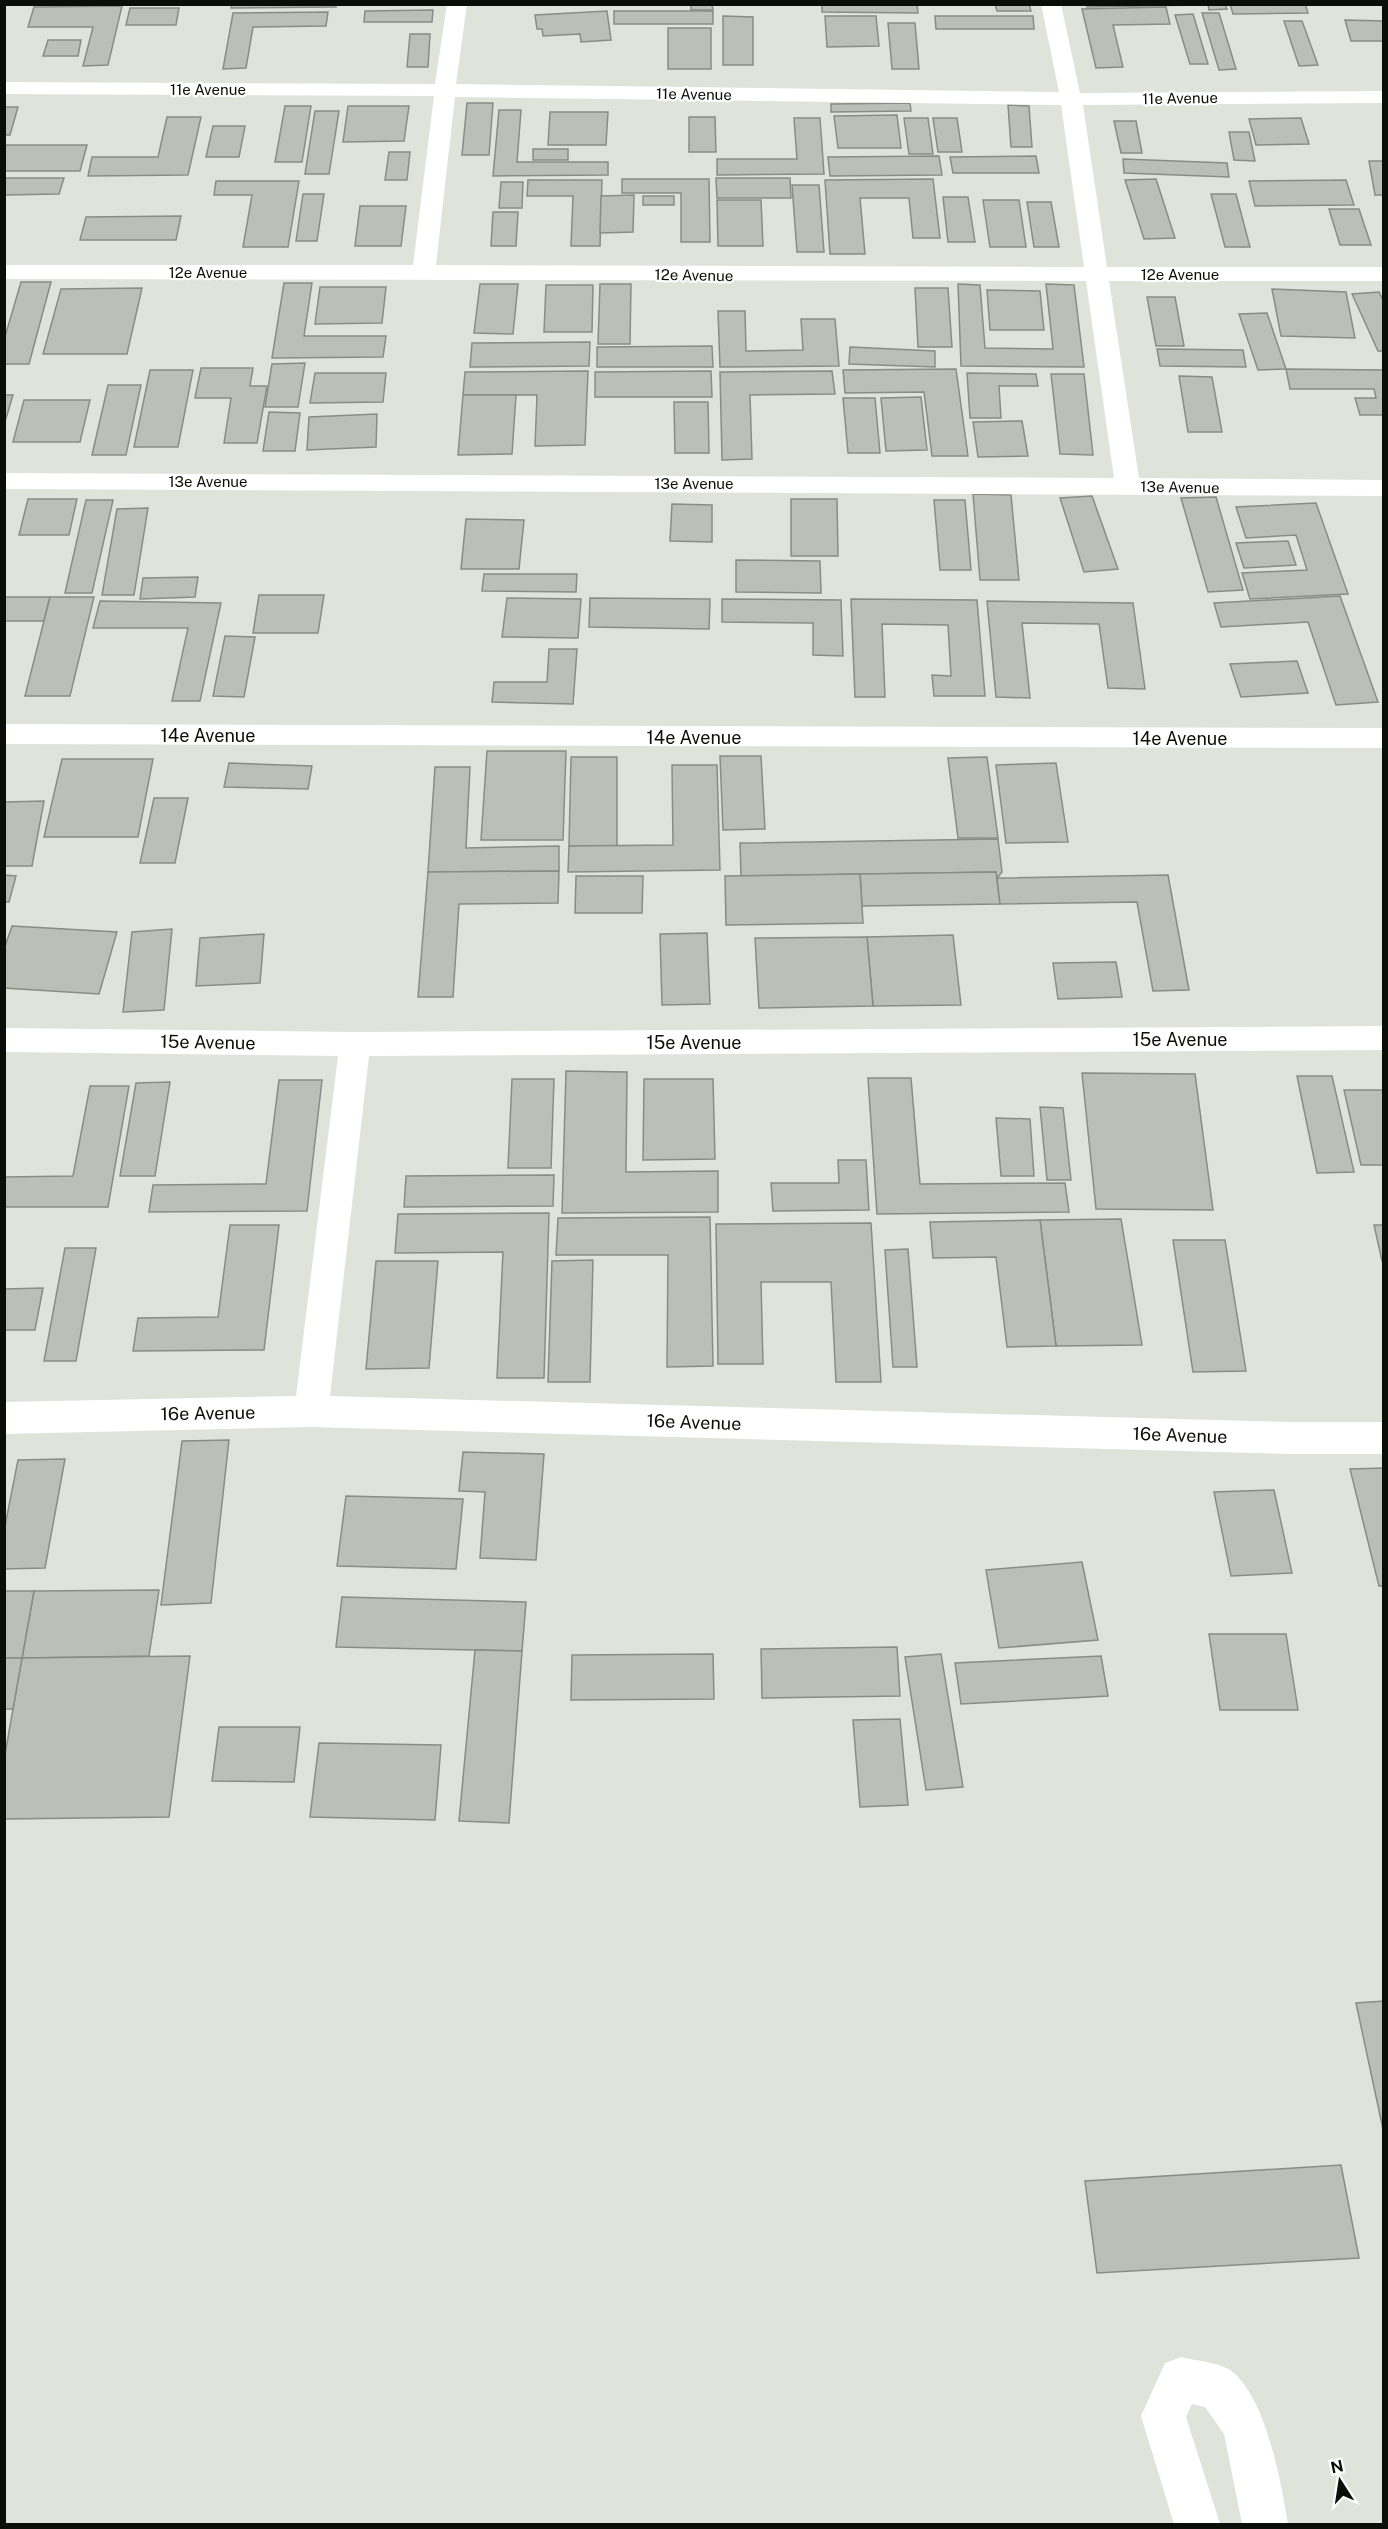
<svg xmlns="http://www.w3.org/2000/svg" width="1388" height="2529" viewBox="0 0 1388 2529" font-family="'Public Sans',sans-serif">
<rect width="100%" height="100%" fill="#dfe3d9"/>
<g fill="#bcbfb6" stroke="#8a8d84" stroke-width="1.5">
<polygon points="232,4 336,4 336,7 231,8"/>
<polygon points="691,4 712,4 713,10 691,10"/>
<polygon points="822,4 917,4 918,13 822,12"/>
<polygon points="995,4 1029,4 1031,11 997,11"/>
<polygon points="1087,4 1198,4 1198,5 1087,7"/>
<polygon points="1208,4 1225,4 1227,9 1209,10"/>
<polygon points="1230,4 1305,4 1308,13 1233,14"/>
<polygon points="122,6 108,65 83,66 93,27 28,27 34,7"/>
<polygon points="1166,7 1170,24 1113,25 1123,67 1096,68 1082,9"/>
<polygon points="130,8 179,8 176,25 126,25"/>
<polygon points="433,10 432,22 364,22 365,11"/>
<polygon points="607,11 611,40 581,42 580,34 543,36 542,29 537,29 535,15"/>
<rect x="614" y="11" width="99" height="13"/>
<polygon points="328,12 326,26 253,27 246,68 223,69 233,13"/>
<polygon points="1202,13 1219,13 1236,69 1219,70"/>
<polygon points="1193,14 1208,64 1190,64 1175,15"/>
<polygon points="723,16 753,17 753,65 723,65"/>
<polygon points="825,16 876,16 879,46 827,47"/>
<polygon points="935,16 1033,16 1034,29 936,29"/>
<polygon points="1345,20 1384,21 1384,41 1351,41"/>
<polygon points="1284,21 1302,21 1318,65 1299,66"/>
<polygon points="888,23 915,23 919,69 892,69"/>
<rect x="668" y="28" width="43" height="41"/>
<polygon points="410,34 430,34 428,67 407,67"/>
<polygon points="48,40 81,40 78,56 43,56"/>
<polygon points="467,103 493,103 489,155 462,155"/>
<polygon points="910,103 911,111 831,112 831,104"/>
<polygon points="1008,105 1029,106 1032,147 1011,147"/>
<polygon points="285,106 311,106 302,162 275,162"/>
<polygon points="348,106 409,106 404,141 343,142"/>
<polygon points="4,107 18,107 10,135 4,135"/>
<polygon points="499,110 521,110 517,162 608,162 608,175 493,176"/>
<polygon points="315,111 339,111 329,174 305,174"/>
<polygon points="550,112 608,112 606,145 548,145"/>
<polygon points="897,115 901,148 838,148 834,116"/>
<polygon points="167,117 201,117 188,175 88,176 92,157 158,157"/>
<polygon points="689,117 715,117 716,152 689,152"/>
<polygon points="794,118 820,118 824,174 717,175 717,159 797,159"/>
<polygon points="904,118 928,118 933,154 909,154"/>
<polygon points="933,118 957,118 962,152 938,152"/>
<polygon points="1301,118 1309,144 1256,145 1249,119"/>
<polygon points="1114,121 1136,121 1142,153 1121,153"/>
<polygon points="213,126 245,126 239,157 206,157"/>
<polygon points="1229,132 1249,132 1255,161 1234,160"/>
<polygon points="4,145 87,145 80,171 4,171"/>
<rect x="533" y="149" width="35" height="11"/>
<polygon points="389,152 410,152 407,180 385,180"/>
<polygon points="939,156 942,175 830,176 828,157"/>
<polygon points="1036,156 1039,173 953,173 950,157"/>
<polygon points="1123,159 1227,163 1229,177 1124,173"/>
<polygon points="1369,161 1384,161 1384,195 1375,195"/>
<polygon points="4,178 64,178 59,194 4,195"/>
<polygon points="716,178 790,178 791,198 717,198"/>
<polygon points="622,179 709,179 710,242 681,242 681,193 622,193"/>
<polygon points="933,179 940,238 913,238 909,198 860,198 865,254 830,254 825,180"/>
<polygon points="1156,179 1175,238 1144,239 1125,180"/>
<polygon points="528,180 602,180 600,246 571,246 573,196 527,196"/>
<polygon points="1346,180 1354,205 1255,206 1249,181"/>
<polygon points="216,181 299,181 288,247 243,247 252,195 214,195"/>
<polygon points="501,182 523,182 522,208 499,208"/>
<polygon points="792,185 819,185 824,252 797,252"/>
<polygon points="303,194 324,194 317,241 296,241"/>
<polygon points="1211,194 1236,194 1250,247 1225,247"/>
<polygon points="634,195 633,232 600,233 601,196"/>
<rect x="643" y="196" width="31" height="9"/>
<polygon points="943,197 968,197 975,242 948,242"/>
<polygon points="717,200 761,200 763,246 718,246"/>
<polygon points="983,200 1019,200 1026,247 990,247"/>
<polygon points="1027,202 1051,202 1059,247 1034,247"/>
<polygon points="360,206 406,206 401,246 355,246"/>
<polygon points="1329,209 1359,209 1371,245 1340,245"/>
<polygon points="493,212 518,212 516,246 491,246"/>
<polygon points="181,216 176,240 80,240 86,217"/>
<polygon points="21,282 51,282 29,364 4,364 4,340"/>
<polygon points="284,283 312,283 304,336 386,336 383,357 272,358"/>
<polygon points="480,284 518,284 513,334 474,333"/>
<polygon points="600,284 631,284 630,344 598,344"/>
<polygon points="958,284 980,285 985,348 1053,349 1046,284 1074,285 1084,367 961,366"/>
<polygon points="546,285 593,285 592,332 544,332"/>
<polygon points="320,287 386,287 382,323 315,324"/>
<polygon points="142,288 127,354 43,354 61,289"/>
<polygon points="915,288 948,288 952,347 918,347"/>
<polygon points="1272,289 1346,292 1355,338 1281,336"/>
<polygon points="987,290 1040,291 1044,330 990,330"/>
<polygon points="1379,292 1384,302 1384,351 1378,351 1352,294"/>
<polygon points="1147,297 1175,297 1184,346 1156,346"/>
<polygon points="718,311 745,311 746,351 803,350 801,319 835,319 839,366 720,367"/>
<polygon points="1267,313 1286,369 1258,370 1239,314"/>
<polygon points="590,342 589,366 470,367 472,343"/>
<polygon points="712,346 713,367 597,367 597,347"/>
<polygon points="850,347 935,351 935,367 849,364"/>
<polygon points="1157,349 1243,350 1246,367 1160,366"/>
<polygon points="305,363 298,407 265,407 272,364"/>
<polygon points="201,368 253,368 250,386 267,386 257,443 224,443 231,398 195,398"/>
<polygon points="956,369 968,456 932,456 924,392 845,393 843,370"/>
<polygon points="1286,369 1384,370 1384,415 1360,415 1355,398 1376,398 1374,389 1290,389"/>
<polygon points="150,370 193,370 178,447 134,447"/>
<polygon points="588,371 585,445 535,446 537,395 463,395 465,372"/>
<polygon points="711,371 712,397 595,397 595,372"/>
<polygon points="832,371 835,394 750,395 752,459 722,460 720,372"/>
<polygon points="315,373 386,373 383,402 310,403"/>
<polygon points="967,373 1036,374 1038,386 999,386 1001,418 970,418"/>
<polygon points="1051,374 1084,374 1093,455 1060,454"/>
<polygon points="1179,376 1212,377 1222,432 1188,432"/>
<polygon points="108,385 141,385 126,455 92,455"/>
<polygon points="4,395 13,395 4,425"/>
<polygon points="463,395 516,395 512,454 458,455"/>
<polygon points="921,397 927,450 886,451 881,398"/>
<polygon points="843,398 875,398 880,453 848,453"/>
<polygon points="24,400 90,400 80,442 13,442"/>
<polygon points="674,402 708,402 709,453 675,453"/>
<polygon points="269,412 300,413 295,451 263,451"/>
<polygon points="377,414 376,447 307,450 309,417"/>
<polygon points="1022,421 1028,456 978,457 973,422"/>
<polygon points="973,494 1011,495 1019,580 980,580"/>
<polygon points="1092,496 1118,569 1084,572 1060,498"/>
<polygon points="1216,497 1243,590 1208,592 1181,498"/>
<polygon points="28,499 77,499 69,535 19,535"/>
<polygon points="791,499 837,499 838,556 791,556"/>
<polygon points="86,500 113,500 92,593 65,593"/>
<polygon points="934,500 965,500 971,570 940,570"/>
<polygon points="1316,503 1348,594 1250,599 1242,573 1307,570 1296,535 1246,538 1236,507"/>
<polygon points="672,504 712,505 712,542 670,541"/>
<polygon points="148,508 134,595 102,595 117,509"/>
<polygon points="466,519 524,520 519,569 461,569"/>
<polygon points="1288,541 1296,565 1244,568 1236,543"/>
<polygon points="736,560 820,561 821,593 736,592"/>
<polygon points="484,574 577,574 576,592 482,591"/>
<polygon points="198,577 195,597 140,599 143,578"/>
<polygon points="259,595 324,595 318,633 253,633"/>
<polygon points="1340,596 1378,702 1336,705 1308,622 1221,627 1214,603"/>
<polygon points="4,597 50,597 44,621 4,621"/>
<polygon points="50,597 94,597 70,696 25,696"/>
<polygon points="507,598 581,599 578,638 502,637"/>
<polygon points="590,598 710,599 709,629 589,627"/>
<polygon points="722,599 841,600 843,656 813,655 813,623 722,622"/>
<polygon points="851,599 977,600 985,696 934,696 932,675 951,676 948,625 882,624 885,697 855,697"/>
<polygon points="100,601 221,603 200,701 172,701 188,628 93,628"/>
<polygon points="987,601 1133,603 1145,689 1108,688 1099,624 1022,623 1030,698 996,697"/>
<polygon points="225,636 255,637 244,697 213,696"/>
<polygon points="549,649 577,649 573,704 492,702 494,682 547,682"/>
<polygon points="1297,661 1308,693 1241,697 1230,664"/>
<polygon points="487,751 566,751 563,840 481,840"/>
<polygon points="720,756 761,756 765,829 723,830"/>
<polygon points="571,757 617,757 617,846 569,846"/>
<polygon points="987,757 998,838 958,838 948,758"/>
<polygon points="62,759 153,759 138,837 44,837"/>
<polygon points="229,763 312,766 308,789 224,787"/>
<polygon points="1056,763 1068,842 1006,843 996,765"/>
<polygon points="672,765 717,765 720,870 568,872 569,846 673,845"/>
<polygon points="435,767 470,767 466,848 559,846 559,871 428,872"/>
<polygon points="154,798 188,798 175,863 140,863"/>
<polygon points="44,801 32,866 4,866 4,802"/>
<polygon points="998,839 1002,872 997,878 996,872 741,876 740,843"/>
<polygon points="559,871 558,903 459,904 453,997 418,997 428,872"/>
<polygon points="996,872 1000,904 862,906 860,874"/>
<polygon points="860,874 863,923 726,925 725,876"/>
<polygon points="4,875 16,876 9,902 4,902"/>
<polygon points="1168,875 1189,990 1153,991 1137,902 1000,904 997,878"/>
<polygon points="576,876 643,876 642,913 575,913"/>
<polygon points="12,926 117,932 99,994 4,988 4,949"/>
<polygon points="172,929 164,1010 123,1012 132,932"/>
<polygon points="707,933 710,1004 662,1005 660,934"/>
<polygon points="264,934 260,983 196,986 200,938"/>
<polygon points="953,935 961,1005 873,1006 867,937"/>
<polygon points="867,937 873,1006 759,1008 755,938"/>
<polygon points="1116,962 1122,997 1058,999 1053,963"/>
<polygon points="566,1071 627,1072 626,1172 718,1171 718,1212 562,1213"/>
<polygon points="1082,1073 1195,1074 1213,1210 1096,1209"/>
<polygon points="1297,1076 1332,1076 1354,1172 1317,1173"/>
<polygon points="868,1078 911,1078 920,1184 1065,1183 1069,1212 877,1214"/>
<polygon points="512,1079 554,1079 551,1168 508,1168"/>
<polygon points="644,1079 713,1079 715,1159 643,1160"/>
<polygon points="279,1080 322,1080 307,1211 149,1212 153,1185 266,1184"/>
<polygon points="170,1082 155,1176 120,1176 136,1083"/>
<polygon points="90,1086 129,1086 108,1207 4,1207 4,1177 73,1176"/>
<polygon points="1344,1090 1384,1090 1384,1165 1361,1165"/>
<polygon points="1040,1107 1063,1108 1071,1180 1047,1180"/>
<polygon points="996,1118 1030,1119 1034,1176 1001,1176"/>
<polygon points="838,1160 866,1160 869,1210 773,1211 771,1183 839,1183"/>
<polygon points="554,1175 553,1206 404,1207 406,1176"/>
<polygon points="549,1213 544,1378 497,1378 503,1252 395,1253 398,1214"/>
<polygon points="710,1217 713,1366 667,1367 668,1255 556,1255 558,1218"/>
<polygon points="1121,1219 1142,1345 1056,1346 1040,1220"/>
<polygon points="1040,1220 1056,1346 1007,1347 996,1257 933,1258 930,1222"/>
<polygon points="871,1223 881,1382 836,1382 831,1282 761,1282 763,1364 718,1364 716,1224"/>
<polygon points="230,1225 279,1225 264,1350 133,1351 138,1318 218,1317"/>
<polygon points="1374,1225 1384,1225 1384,1261 1382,1261"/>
<polygon points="1173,1240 1225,1240 1246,1371 1193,1372"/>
<polygon points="65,1248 96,1248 76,1361 44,1361"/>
<polygon points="908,1249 917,1367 893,1367 885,1250"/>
<polygon points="593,1260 590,1382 548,1382 552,1261"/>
<polygon points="376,1261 438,1261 429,1368 366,1369"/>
<polygon points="43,1288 35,1330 4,1330 4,1289"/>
<polygon points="229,1440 211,1603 161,1605 182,1441"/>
<polygon points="463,1452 544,1454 536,1560 480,1558 485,1492 459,1491"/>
<polygon points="65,1459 45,1568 4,1569 4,1531 18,1460"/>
<polygon points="1384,1468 1384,1586 1379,1586 1350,1469"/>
<polygon points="1274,1490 1292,1573 1231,1576 1214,1492"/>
<polygon points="346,1496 463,1499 456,1569 337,1566"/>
<polygon points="1082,1562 1098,1640 999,1648 986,1570"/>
<polygon points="159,1590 149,1656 22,1658 34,1591"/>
<polygon points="4,1591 34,1591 22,1658 4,1658"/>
<polygon points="342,1597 526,1602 522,1651 336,1647"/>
<polygon points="1209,1634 1286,1634 1298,1710 1220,1710"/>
<polygon points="897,1647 900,1696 762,1698 761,1649"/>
<polygon points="475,1650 522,1651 509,1823 459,1821"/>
<polygon points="713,1654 714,1699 571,1700 572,1655"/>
<polygon points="941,1654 963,1787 926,1790 905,1657"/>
<polygon points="190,1656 169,1817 4,1819 4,1760 22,1658"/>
<polygon points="1101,1656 1108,1696 961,1704 955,1663"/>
<polygon points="4,1658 22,1658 13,1709 4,1709"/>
<polygon points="900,1719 908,1805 860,1807 853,1720"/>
<polygon points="219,1727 300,1727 294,1782 212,1781"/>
<polygon points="319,1743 441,1745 435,1820 310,1817"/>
<polygon points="1384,2001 1384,2134 1356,2003"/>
<polygon points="1341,2165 1359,2258 1097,2273 1085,2181"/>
</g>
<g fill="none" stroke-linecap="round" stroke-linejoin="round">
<g fill="#fff" fill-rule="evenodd">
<path d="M447,4h20l-11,80 603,8 -18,-88h20l19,89 304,-2v12l-301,2 24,162h277v14h-275l30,197 245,2v16l-1380,-7v-16l1110,5 -28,-197 -1082,-2v-14h409l21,-169 -430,-2v-12l431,2zM455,97l606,8 23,162 -648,-2z"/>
<polygon points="4,724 1384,728 1384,748 4,744"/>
<polygon points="1384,1026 1384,1050 369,1056 330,1396 1290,1422 1384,1422 1384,1454 1290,1454 311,1427 4,1434 4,1402 296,1396 338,1056 4,1052 4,1028 355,1032"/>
<path d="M1181,2357c15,4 41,5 53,16 33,30 47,109 54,151h-46l-18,-90 -19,-27 -13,-3 -6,13 34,107h-46l-33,-108 24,-53z"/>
</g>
</g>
<g text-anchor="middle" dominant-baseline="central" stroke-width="4.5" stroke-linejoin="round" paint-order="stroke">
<g font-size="15" fill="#0b0d09" stroke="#fff">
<text x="208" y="89">11e Avenue</text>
<text transform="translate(694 94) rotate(1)">11e Avenue</text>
<text transform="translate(1180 98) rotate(-1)">11e Avenue</text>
<text x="208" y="272">12e Avenue</text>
<text x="1180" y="274">12e Avenue</text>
<text transform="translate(694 275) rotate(1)">12e Avenue</text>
<text x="208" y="481">13e Avenue</text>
<text x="694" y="483">13e Avenue</text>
<text transform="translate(1180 487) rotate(1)">13e Avenue</text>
</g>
<g font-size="18" fill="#0b0d09" stroke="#fff">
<text x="208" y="735">14e Avenue</text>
<text x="694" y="737">14e Avenue</text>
<text x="1180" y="738">14e Avenue</text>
<text x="1180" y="1039">15e Avenue</text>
<text transform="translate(208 1042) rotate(1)">15e Avenue</text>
<text x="694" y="1042">15e Avenue</text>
<text transform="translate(208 1413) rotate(-1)">16e Avenue</text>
<text transform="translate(694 1422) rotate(2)">16e Avenue</text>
<text transform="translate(1180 1435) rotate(2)">16e Avenue</text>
</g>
</g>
<rect width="1388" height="2529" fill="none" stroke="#0b0d09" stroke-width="12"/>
<g transform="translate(1340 2481) rotate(348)" stroke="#ffffff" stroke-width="4.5" paint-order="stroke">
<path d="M0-4.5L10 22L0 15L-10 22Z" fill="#0b0d09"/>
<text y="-9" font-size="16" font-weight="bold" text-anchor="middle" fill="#0b0d09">N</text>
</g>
</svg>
